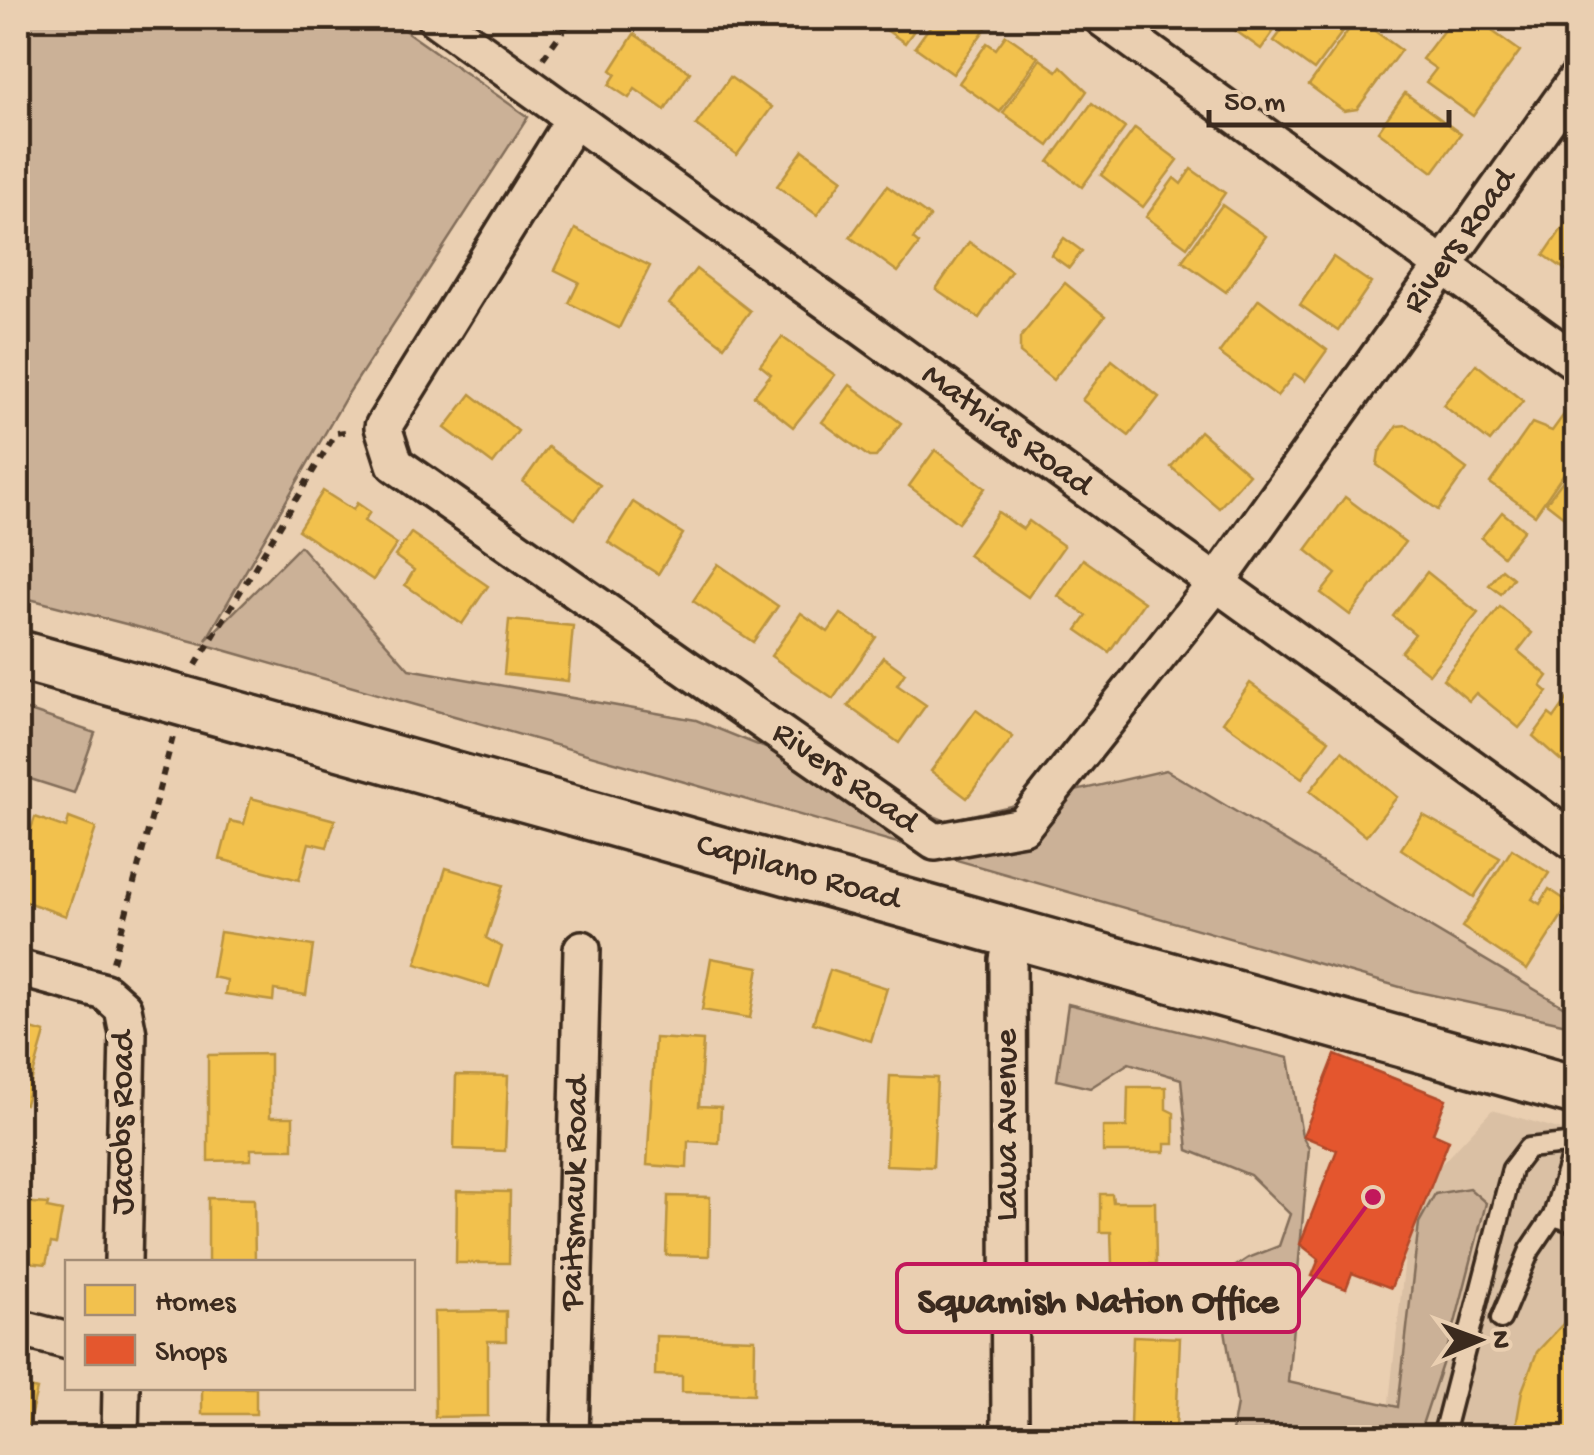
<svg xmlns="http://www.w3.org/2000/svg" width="1594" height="1455" viewBox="0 0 1594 1455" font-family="'Gochi Hand',sans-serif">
<rect width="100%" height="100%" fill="#eacfb1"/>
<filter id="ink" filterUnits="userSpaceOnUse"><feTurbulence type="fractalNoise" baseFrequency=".01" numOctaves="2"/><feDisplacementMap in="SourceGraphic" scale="20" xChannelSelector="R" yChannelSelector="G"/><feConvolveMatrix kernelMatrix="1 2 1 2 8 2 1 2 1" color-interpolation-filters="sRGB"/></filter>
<g filter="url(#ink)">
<polygon fill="#dac0a4" points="1492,1110 1576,1134 1576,1437 1385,1438 1410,1213 1418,1189"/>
<g fill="#cbb197" stroke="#836e5a" stroke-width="2.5">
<polygon points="18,18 387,18 528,117 346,397 206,640 300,546 409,669 696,720 946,821 1166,770 1576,1014 1576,1026 1414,991 203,644 18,596"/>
<polygon points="18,707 95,733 74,793 18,775"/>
<polygon points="1068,1004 1289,1058 1302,1136 1309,1148 1288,1382 1398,1407 1419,1223 1435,1194 1469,1188 1486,1203 1453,1331 1418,1437 1231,1437 1237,1404 1222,1311 1182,1319 1070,1328 1072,1294 1219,1277 1248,1258 1279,1246 1290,1214 1250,1175 1188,1150 1181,1079 1129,1063 1090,1088 1057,1080"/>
</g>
<g fill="#f2c14e" stroke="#bb9440" stroke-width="2.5">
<polygon points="869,18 923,18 905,43"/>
<polygon points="936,18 993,18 953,74 915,47"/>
<polygon points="1225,18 1283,18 1261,49 1225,23"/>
<polygon points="1291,18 1341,18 1349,23 1314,70 1274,41"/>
<polygon points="1357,18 1401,50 1357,109 1344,111 1309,85"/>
<polygon points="1453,18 1474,18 1520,51 1473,116 1426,82 1436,69 1422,59"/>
<polygon points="634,34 690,72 665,110 635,89 629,98 609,85 616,74 611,70"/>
<polygon points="1006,35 1038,57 1000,112 959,83 987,43 996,49"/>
<polygon points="1040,59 1057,71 1061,66 1087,91 1049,146 1003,113"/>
<polygon points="730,77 772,107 737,155 696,125"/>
<polygon points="1405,93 1461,134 1433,172 1378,131"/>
<polygon points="1092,103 1125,128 1082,187 1049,162"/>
<polygon points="1135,128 1178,160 1143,207 1101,175"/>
<polygon points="803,150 843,179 817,215 777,186"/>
<polygon points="1191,169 1225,193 1187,247 1146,217 1174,178 1181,184"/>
<polygon points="887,186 930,217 913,239 919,244 898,272 850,237"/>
<polygon points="1222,205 1266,236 1226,292 1182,261"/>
<polygon points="1576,208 1576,277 1544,255"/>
<polygon points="575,229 650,266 619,328 569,303 579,282 555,270"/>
<polygon points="1064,238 1082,251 1069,268 1051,255"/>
<polygon points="969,242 1011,271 979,318 936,289"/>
<polygon points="1333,257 1371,283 1338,331 1300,305"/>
<polygon points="696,269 750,311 724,346 669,304"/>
<polygon points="1065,283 1105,316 1053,380 1020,353 1020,338"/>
<polygon points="1259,299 1327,350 1305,381 1295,374 1277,396 1219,353"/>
<polygon points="782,337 835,375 793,427 754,396 771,374 760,365"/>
<polygon points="1112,360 1159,397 1129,436 1082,400"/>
<polygon points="1476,364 1523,401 1490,442 1443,405"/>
<polygon points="850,385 901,423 876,457 869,457 822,422"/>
<polygon points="471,394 518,431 493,464 445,428"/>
<polygon points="1565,413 1576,422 1576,456 1535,515 1490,483 1532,423 1552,431"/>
<polygon points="1407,425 1467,469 1438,510 1377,465 1379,452 1397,426"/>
<polygon points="1200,431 1249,474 1219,508 1171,467"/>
<polygon points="548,447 600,485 575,519 523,482"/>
<polygon points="935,450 985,488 958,523 909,486"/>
<polygon points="1576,463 1576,519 1573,524 1546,503"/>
<polygon points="323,491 353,510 357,503 370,512 364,521 397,544 373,580 298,530"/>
<polygon points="1345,497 1405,542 1350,615 1321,593 1336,574 1306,550"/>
<polygon points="633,502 683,534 658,574 608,542"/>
<polygon points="998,512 1023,529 1029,521 1064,546 1028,597 968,555"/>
<polygon points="1502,512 1524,530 1503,556 1481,538"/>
<polygon points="411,533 488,586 462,624 405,585 414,570 395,556"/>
<polygon points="1083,559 1144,602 1109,652 1077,630 1087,616 1058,596"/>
<polygon points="718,564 778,606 753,642 693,601"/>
<polygon points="1502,569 1513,578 1501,594 1489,585"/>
<polygon points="1427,572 1478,613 1429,674 1401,652 1415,634 1393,616"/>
<polygon points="1500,607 1532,633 1518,651 1548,676 1541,686 1548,692 1519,728 1476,693 1469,701 1443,679"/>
<polygon points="801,613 828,632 841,614 876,637 833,699 771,656"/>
<polygon points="509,620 573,626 568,681 504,674"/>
<polygon points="883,657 905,673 897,685 926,705 899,743 848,706"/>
<polygon points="1250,683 1329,740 1302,778 1223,722"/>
<polygon points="1576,687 1576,774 1533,736 1549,714 1554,718"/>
<polygon points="976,710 1013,737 967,798 931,771"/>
<polygon points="1342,751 1397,797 1366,836 1310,791"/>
<polygon points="251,798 335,820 327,847 309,843 299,880 220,859 230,821 244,824"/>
<polygon points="1423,815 1500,858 1474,897 1401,849"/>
<polygon points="35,817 66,828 69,818 96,828 66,916 18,899 18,869"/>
<polygon points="1512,849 1549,873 1532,899 1540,904 1549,889 1570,903 1527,970 1462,927"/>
<polygon points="446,868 503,885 486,938 502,947 489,987 416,964"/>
<polygon points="220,932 313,946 306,995 274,990 273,1001 225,994 227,980 212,977"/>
<polygon points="711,958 759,967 750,1018 702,1010"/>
<polygon points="830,970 887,988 871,1041 813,1023"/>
<polygon points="18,1025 45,1033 25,1104 18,1102"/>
<polygon points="655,1038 703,1041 699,1106 721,1107 719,1143 688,1141 687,1168 647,1165"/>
<polygon points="270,1054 270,1117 293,1117 293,1149 251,1149 251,1160 208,1161 208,1055"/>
<polygon points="456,1075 508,1076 505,1151 454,1149"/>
<polygon points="890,1076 937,1078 933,1167 886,1165"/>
<polygon points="1128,1087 1166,1087 1166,1109 1174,1113 1174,1144 1165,1144 1165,1152 1103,1152 1103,1127 1127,1127"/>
<polygon points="457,1191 510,1192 509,1263 456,1263"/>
<polygon points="1100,1194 1112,1194 1113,1202 1155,1202 1156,1264 1112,1264 1111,1232 1100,1232"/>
<polygon points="668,1196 710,1197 709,1256 666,1255"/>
<polygon points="208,1198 254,1199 255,1262 208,1262"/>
<polygon points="18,1202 48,1204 47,1208 62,1211 56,1244 51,1243 46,1264 18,1261"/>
<polygon points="1576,1310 1576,1438 1514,1438 1522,1391 1537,1352"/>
<polygon points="506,1311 506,1341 488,1341 488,1416 435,1417 434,1312"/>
<polygon points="656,1336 755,1339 754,1394 682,1392 682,1376 655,1375"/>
<polygon points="1133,1336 1180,1338 1176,1427 1130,1425"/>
<polygon points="18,1385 37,1390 28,1425 18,1423"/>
<rect x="202" y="1388" width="54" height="26"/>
</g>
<polygon fill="#e4572e" stroke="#b14a29" stroke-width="2.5" points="1335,1055 1446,1099 1433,1133 1449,1140 1391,1288 1352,1273 1346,1289 1312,1276 1319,1259 1300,1244 1337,1150 1303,1136"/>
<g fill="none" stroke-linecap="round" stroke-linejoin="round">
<defs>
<g id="lane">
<polyline points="1576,1140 1553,1216 1576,1223"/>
<polyline points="1501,1319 1530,1250 1553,1216"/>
<polyline points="1442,1438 1512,1169 1528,1148 1576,1143"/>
</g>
<g id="street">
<path id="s1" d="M435,18l1141,825"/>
<polyline points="1102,18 1576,362"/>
<path id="s2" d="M574,119l-191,308 12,37 540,378 88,-16 194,-244 359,-502"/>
<polyline points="18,968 105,992 123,1008 128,1034 123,1262"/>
<polyline points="18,1328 68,1341"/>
<polyline points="120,1438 121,1388"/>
<path id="s3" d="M570,1438l12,-489"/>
<polyline points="1010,1438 1008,960 1014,933"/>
</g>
<g id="secondary">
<path id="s4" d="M18,655l1558,436"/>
</g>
</defs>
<use href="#lane" stroke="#3b2a1e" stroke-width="25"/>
<use href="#street" stroke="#3b2a1e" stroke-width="42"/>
<use href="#secondary" stroke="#3b2a1e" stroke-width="55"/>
<g stroke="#3b2a1e" stroke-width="6" stroke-dasharray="8 8" stroke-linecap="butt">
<polyline points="543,58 572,18"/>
<polyline points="196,665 336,433 352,431"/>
<polyline points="113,962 173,737"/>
</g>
<use href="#lane" stroke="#eacfb1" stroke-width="18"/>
<use href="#street" stroke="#eacfb1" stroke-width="35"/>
<use href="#secondary" stroke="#eacfb1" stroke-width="48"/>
</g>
</g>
<g text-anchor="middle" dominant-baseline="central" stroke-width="10" stroke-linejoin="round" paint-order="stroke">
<g font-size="35" fill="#3b2a1e" stroke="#eacfb1">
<text stroke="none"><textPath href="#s2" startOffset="1880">Rivers Road</textPath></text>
<text stroke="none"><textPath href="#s1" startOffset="705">Mathias Road</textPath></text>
<text stroke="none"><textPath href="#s2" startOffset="950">Rivers Road</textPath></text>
<text stroke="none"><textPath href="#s4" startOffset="810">Capilano Road</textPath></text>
<text transform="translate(124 1123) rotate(-90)">Jacobs Road</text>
<text transform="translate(1008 1125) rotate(-90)">Lawa Avenue</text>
<text stroke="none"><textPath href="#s3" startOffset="245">Paitsmauk Road</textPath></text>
</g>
</g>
<path fill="none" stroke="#c2185b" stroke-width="4" d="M1373 1197L1299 1298"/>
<circle fill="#c2185b" stroke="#eacfb1" stroke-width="4" cx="1373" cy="1197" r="10"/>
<rect fill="#eacfb1" stroke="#c2185b" stroke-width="4" x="897" y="1264" width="402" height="68" rx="10"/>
<g font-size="38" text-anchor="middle" font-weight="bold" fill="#3b2a1e">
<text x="1098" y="1311">Squamish Nation Office</text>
</g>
<rect width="1594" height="1455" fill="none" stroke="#eacfb1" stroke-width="60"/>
<rect x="30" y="30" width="1534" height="1395" fill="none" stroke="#3b2a1e" stroke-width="4" filter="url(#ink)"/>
<rect x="65" y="1260" width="350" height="130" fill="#eacfb1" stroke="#a48d76" stroke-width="2.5"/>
<rect x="85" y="1285" width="50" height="30" fill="#f2c14e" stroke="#a48d76" stroke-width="2.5"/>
<text x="155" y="1310" font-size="30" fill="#3b2a1e">Homes</text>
<rect x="85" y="1335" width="50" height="30" fill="#e4572e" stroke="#a48d76" stroke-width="2.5"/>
<text x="155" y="1360" font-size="30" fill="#3b2a1e">Shops</text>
<g transform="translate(1479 1340) rotate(89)" stroke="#eacfb1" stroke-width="8" paint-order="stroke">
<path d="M0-8L18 38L0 25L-18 38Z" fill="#3b2a1e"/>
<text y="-15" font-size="28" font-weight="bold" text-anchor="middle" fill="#3b2a1e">N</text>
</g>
<path d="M1209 110v15h240v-15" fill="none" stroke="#3b2a1e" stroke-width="5"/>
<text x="1224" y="110" font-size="30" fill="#3b2a1e" stroke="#eacfb1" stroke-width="8" paint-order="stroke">50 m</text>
</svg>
